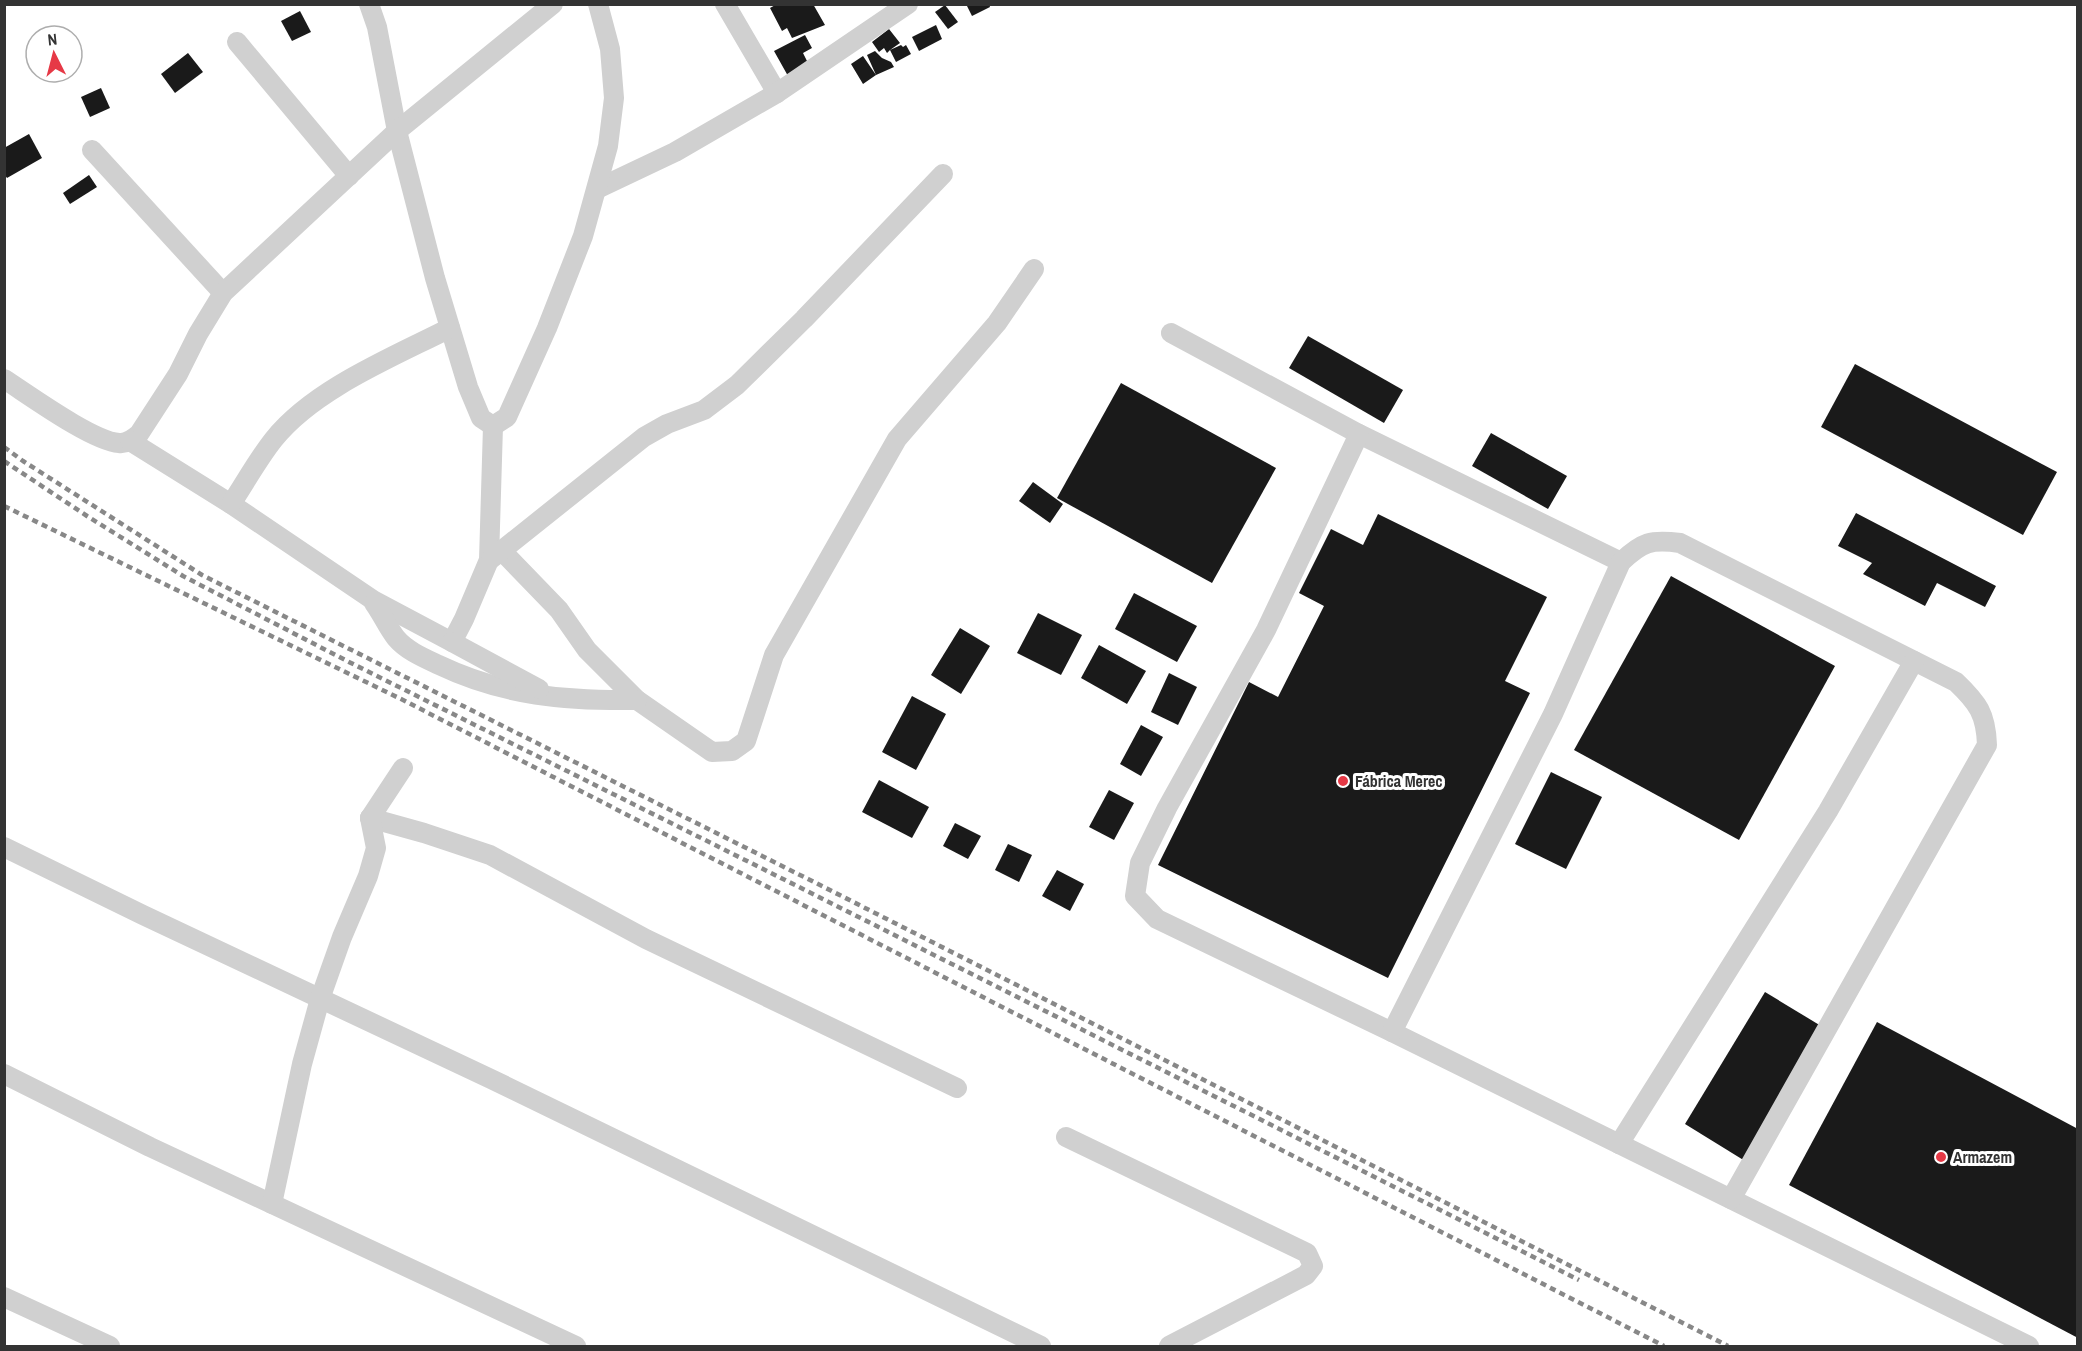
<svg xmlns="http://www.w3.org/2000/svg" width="2082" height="1351" viewBox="0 0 2082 1351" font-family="'Archivo Narrow',sans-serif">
<rect width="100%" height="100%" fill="#fff"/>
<g fill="#1a1a1a">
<polygon points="777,4 813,4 825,25 792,38 787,28 782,31 770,8"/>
<polygon points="966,4 989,4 990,7 972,16"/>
<polygon points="945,5 958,22 948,29 935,12"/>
<polygon points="300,11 311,32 292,41 281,21"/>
<polygon points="936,25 942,39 919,51 912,37"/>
<polygon points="889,29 900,43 890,50 901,45 903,47 906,45 911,54 896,62 890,50 887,53 884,48 879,52 872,42"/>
<polygon points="805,35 812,48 803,53 809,65 788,76 774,51"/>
<polygon points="875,51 882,58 891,62 894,67 876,75 863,84 851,64 863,56 876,75 867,55"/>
<polygon points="188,53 203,72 175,93 161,74"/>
<polygon points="101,88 110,108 90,117 81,97"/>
<polygon points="29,134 42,158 7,178 4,174 4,148"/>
<polygon points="89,175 97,187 70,204 63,193"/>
<polygon points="1308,336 1403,390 1384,423 1289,368"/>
<polygon points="1855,364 2057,472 2023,535 1821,427"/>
<polygon points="1121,383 1276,468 1212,583 1057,498"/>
<polygon points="1491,433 1567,476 1548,509 1472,466"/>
<polygon points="1033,482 1063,504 1050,523 1019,501"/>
<polygon points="1856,513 1996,586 1985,607 1937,583 1925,606 1863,574 1872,563 1838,546"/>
<polygon points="1378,514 1547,597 1505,681 1530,693 1388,978 1158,865 1249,682 1278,697 1324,606 1299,593 1331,529 1363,545"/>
<polygon points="1671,576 1835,666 1739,840 1574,750"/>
<polygon points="1134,593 1197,626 1177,662 1115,629"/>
<polygon points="1038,613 1082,635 1061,675 1017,653"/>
<polygon points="960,628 990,646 961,694 931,675"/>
<polygon points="1099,645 1146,671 1127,704 1081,678"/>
<polygon points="1169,673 1197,687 1178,725 1151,712"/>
<polygon points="912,696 946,714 916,770 882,752"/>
<polygon points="1141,725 1163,737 1141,776 1120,764"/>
<polygon points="1551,772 1602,797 1566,869 1515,844"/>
<polygon points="879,780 929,807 912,838 862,812"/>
<polygon points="1109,790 1134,803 1114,840 1089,827"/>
<polygon points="955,823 981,836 968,859 943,846"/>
<polygon points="1008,844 1032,855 1019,882 995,870"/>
<polygon points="1057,870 1084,884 1070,911 1042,896"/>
<polygon points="1765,992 1826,1029 1745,1161 1685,1124"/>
<polygon points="1877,1022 2078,1129 2078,1338 1789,1185"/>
</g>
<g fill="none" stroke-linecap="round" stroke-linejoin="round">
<g stroke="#d0d0d0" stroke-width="20">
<polyline points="369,4 377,27 397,131 435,278 468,387 481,418 493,426"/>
<polyline points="725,4 777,93"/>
<polyline points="237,42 349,176"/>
<polyline points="92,150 223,293"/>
<polyline points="597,189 675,152 777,93 908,4"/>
<polyline points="1171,333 1359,434 1621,562"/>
<path d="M4,379c25,16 88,62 115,64 8,1 14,-4 20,-9l39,-60 20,-40 25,-41 174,-162 156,-127"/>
<polyline points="493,426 507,417 547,328 583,236 608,146 614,98 610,49 598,4"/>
<polyline points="1359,434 1266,630 1167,808 1140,863 1135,896 1157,919 1392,1032 2029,1346"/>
<polyline points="130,441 231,504 373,600 452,642 464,619 489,560 493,426"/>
<path d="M231,504c14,-21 27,-45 43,-65 40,-50 119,-82 176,-111"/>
<polyline points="501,550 559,610 587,650 637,700 712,752 732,751 746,741 774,655 897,439 997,323 1034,269"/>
<polyline points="491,559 644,437 667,424 704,410 737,385 804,319 943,174"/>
<path d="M374,603c8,11 14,25 22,35 11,13 28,20 43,27 65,31 127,36 198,35"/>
<polyline points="452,642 539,689"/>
<polyline points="370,818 424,833 490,855 646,939 957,1088"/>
<polyline points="370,818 403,768"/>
<polyline points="4,847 143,915 491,1079 1041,1346"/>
<path d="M1392,1032l161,-318 68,-152c21,-20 30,-23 59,-19l276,139c22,21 30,32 31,63l-256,454"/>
<polyline points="4,1074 150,1147 576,1346"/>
<polyline points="1066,1137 1307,1253 1313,1266 1306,1275 1169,1346"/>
<polyline points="1619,1144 1828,811 1914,661"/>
<polyline points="272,1204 302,1064 320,999 342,937 368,876 376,848 370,818"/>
<polyline points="4,1297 110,1346"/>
</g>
<g stroke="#888" stroke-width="4.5" stroke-dasharray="6 4.5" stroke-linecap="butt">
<polyline points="4,447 23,461 202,575 808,879 1728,1346"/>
<polyline points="4,461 87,516 183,576 351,663 803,889 1579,1280"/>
<polyline points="4,506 403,700 1664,1346"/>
</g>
</g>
<g fill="#e63946" stroke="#fff" stroke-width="2">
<circle cx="1343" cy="781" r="6"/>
<circle cx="1941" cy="1157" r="6"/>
</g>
<g text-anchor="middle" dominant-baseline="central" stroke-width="6" stroke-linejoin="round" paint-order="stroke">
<g font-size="16" font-weight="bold" fill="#333" stroke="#fff" text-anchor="start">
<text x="1355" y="781">Fábrica Merec</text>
<text x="1953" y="1157">Armazem</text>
</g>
</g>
<rect width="2082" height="1351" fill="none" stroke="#333333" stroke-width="12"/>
<g transform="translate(54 54) rotate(354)"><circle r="28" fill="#ffffff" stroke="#adadad" stroke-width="1.5"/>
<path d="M0-4.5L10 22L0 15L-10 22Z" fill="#e63946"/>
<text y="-9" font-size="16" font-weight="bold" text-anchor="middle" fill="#333333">N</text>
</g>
</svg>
